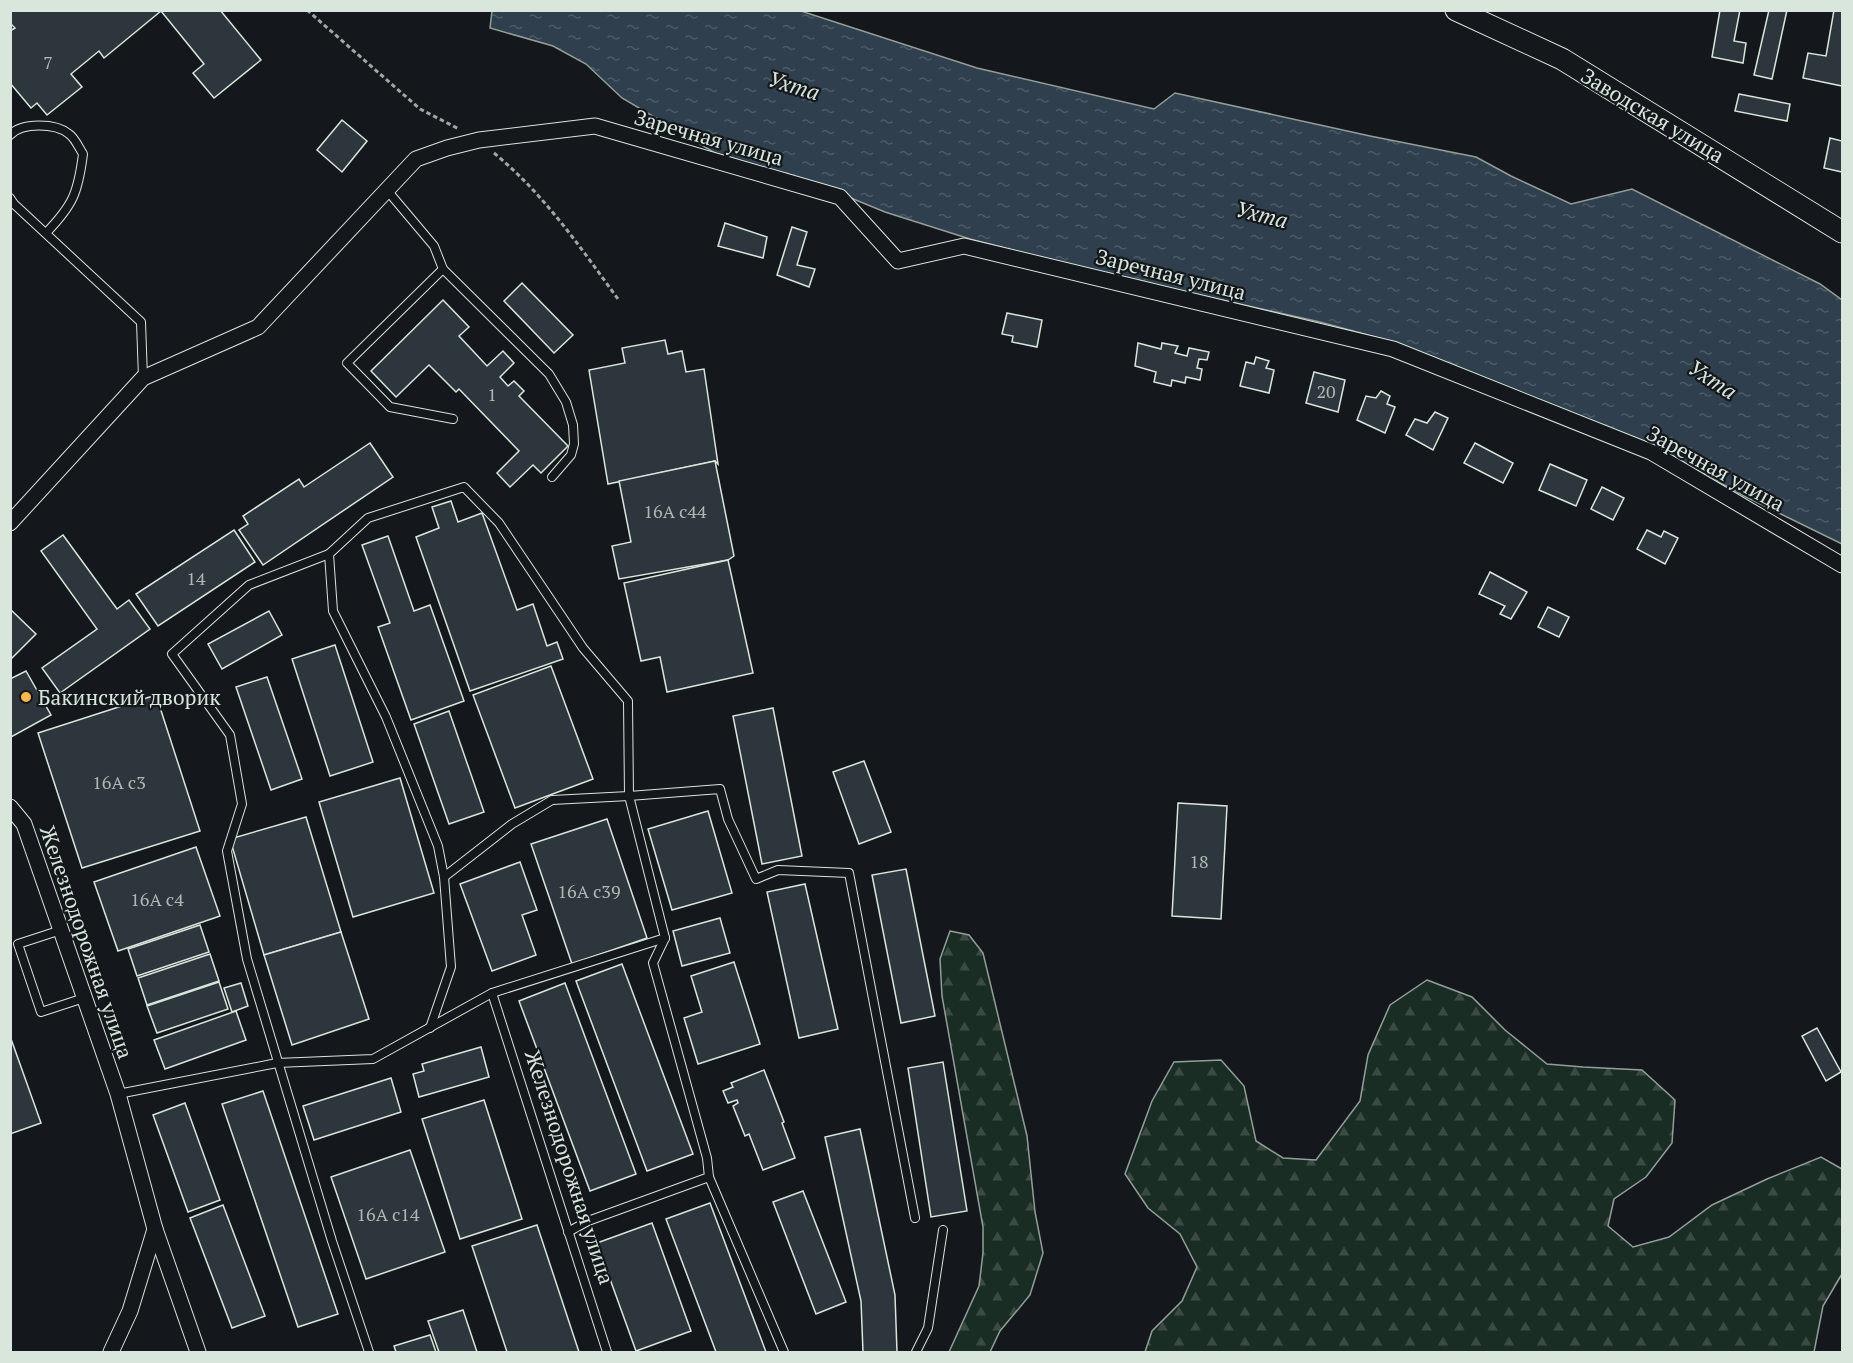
<svg xmlns="http://www.w3.org/2000/svg" width="1853" height="1363" viewBox="0 0 1853 1363" font-family="'PT Serif',serif">
<defs>
<pattern id="forest-firs" width="22" height="20" patternUnits="userSpaceOnUse" patternTransform="scale(1.5)"><rect width="22" height="20" fill="#1a2d24"/><path d="M5 1l3.5 6h-7zM16 11l3.5 6h-7z" fill="#3b4b43"/></pattern>
<pattern id="water-ripples" width="26" height="14" patternUnits="userSpaceOnUse" patternTransform="scale(1.5)"><rect width="26" height="14" fill="#2f3f4d"/><path d="M2 4q2-2 4 0t4 0M15 11q2-2 4 0t4 0" fill="none" stroke="#4c5b66"/></pattern>
</defs>
<rect width="100%" height="100%" fill="#14181c"/>
<g fill="url(#forest-firs)" stroke="#939e99" stroke-width="1.5">
<polygon points="950,931 969,935 983,953 1027,1136 1035,1212 1043,1253 1030,1295 1000,1331 990,1352 949,1352 979,1286 983,1253 983,1227 942,996 940,959"/>
<polygon points="1427,980 1472,997 1505,1030 1547,1064 1583,1067 1642,1070 1675,1100 1672,1143 1646,1177 1614,1199 1608,1226 1633,1247 1669,1237 1712,1205 1767,1179 1821,1157 1842,1169 1842,1274 1823,1306 1814,1352 1145,1352 1152,1331 1182,1301 1197,1267 1180,1234 1148,1208 1125,1174 1152,1101 1174,1062 1221,1060 1244,1086 1256,1141 1283,1158 1316,1160 1360,1101 1368,1055 1390,1005"/>
</g>
<polygon fill="url(#water-ripples)" stroke="#939e99" stroke-width="1.5" points="492,11 801,11 977,68 1154,109 1175,93 1370,136 1476,157 1511,176 1571,204 1632,189 1820,284 1842,300 1842,544 1744,496 1671,455 1397,343 1320,322 1092,271 970,239 885,212 812,182 715,153 622,98 586,64 553,46 490,28"/>
<g fill="#2c363c" stroke="#d8e6dc" stroke-width="1.5">
<polygon points="10,10 220,10 261,60 214,98 193,73 204,64 161,11 104,58 99,51 71,74 82,87 47,115 37,103 31,108 10,83 10,31 15,28 10,23"/>
<polygon points="1720,10 1740,10 1734,41 1746,43 1743,63 1712,57"/>
<polygon points="1769,10 1787,10 1772,79 1754,75"/>
<polygon points="1834,10 1842,10 1842,86 1803,78 1808,53 1826,56"/>
<polygon points="1739,94 1790,104 1787,121 1735,111"/>
<polygon points="342,120 367,141 342,172 317,150"/>
<polygon points="1830,138 1842,141 1842,172 1824,168"/>
<polygon points="725,223 767,237 763,258 718,246"/>
<polygon points="792,227 807,232 797,265 815,269 809,287 777,275"/>
<polygon points="522,283 573,335 554,353 504,301"/>
<polygon points="443,300 469,327 459,336 487,366 503,351 514,363 500,377 508,386 514,381 524,391 519,396 568,446 541,473 533,465 510,487 497,473 519,451 459,389 456,392 429,365 396,397 371,371"/>
<polygon points="1007,313 1042,320 1037,347 1012,342 1013,336 1002,334"/>
<polygon points="665,340 668,354 682,351 686,372 704,369 718,464 715,461 608,484 589,370 625,363 622,348"/>
<polygon points="1138,343 1161,349 1162,343 1178,346 1175,353 1187,356 1189,348 1209,352 1207,360 1199,359 1197,368 1202,369 1200,380 1186,377 1185,383 1172,380 1171,386 1154,382 1156,372 1135,366"/>
<polygon points="1256,357 1269,361 1266,368 1274,370 1269,393 1240,386 1246,362 1254,364"/>
<polygon points="1314,372 1345,380 1338,412 1306,403"/>
<polygon points="1381,391 1390,396 1387,404 1395,407 1385,433 1357,420 1366,396 1376,398"/>
<polygon points="1435,412 1448,418 1433,450 1406,435 1415,419 1427,423"/>
<polygon points="370,443 393,477 263,565 239,530 248,524 243,516 299,479 304,487"/>
<polygon points="1475,443 1513,463 1503,483 1464,463"/>
<polygon points="715,461 734,556 728,560 619,579 612,546 631,542 619,481"/>
<polygon points="1550,464 1587,480 1576,506 1539,490"/>
<polygon points="1602,487 1624,498 1613,520 1591,509"/>
<polygon points="451,501 458,522 482,513 517,610 533,604 547,646 557,642 563,659 470,691 416,537 439,528 432,507"/>
<polygon points="234,530 255,562 158,626 136,594"/>
<polygon points="1647,530 1661,537 1664,531 1678,538 1665,564 1637,549"/>
<polygon points="63,535 117,609 129,600 150,629 60,693 42,668 97,629 41,551"/>
<polygon points="388,536 414,611 430,605 464,701 411,720 378,627 390,623 362,545"/>
<polygon points="728,560 753,673 667,692 660,657 641,661 624,583"/>
<polygon points="1490,572 1527,592 1511,619 1500,614 1505,606 1479,594"/>
<polygon points="1548,607 1569,617 1559,637 1538,627"/>
<polygon points="10,609 36,634 10,660"/>
<polygon points="269,611 282,635 222,669 208,644"/>
<polygon points="335,645 373,762 330,776 292,659"/>
<polygon points="551,666 593,779 515,808 473,695"/>
<polygon points="26,671 51,715 11,737 10,679"/>
<polygon points="267,677 302,779 271,790 236,687"/>
<polygon points="156,695 200,831 82,868 38,733"/>
<polygon points="773,708 802,856 762,864 733,716"/>
<polygon points="449,711 484,812 449,824 414,724"/>
<polygon points="864,761 891,832 859,844 833,772"/>
<polygon points="400,778 434,893 353,917 319,802"/>
<polygon points="1178,803 1227,806 1221,919 1172,916"/>
<polygon points="708,811 732,893 672,910 648,829"/>
<polygon points="306,817 341,932 264,955 230,839"/>
<polygon points="607,819 647,938 572,964 531,844"/>
<polygon points="196,847 220,916 118,951 94,882"/>
<polygon points="520,862 537,910 522,915 536,955 492,971 460,884"/>
<polygon points="906,869 935,1016 901,1023 872,875"/>
<polygon points="805,884 838,1029 799,1038 767,892"/>
<polygon points="720,918 730,953 682,966 673,931"/>
<polygon points="200,925 209,952 137,976 128,949"/>
<polygon points="341,932 369,1019 292,1045 264,955"/>
<polygon points="210,954 219,981 147,1005 138,978"/>
<polygon points="734,962 760,1044 698,1064 684,1018 702,1012 691,976"/>
<polygon points="622,964 693,1154 647,1171 576,981"/>
<polygon points="219,982 228,1009 157,1033 147,1006"/>
<polygon points="241,983 248,1006 232,1012 224,988"/>
<polygon points="565,983 636,1174 590,1191 519,1001"/>
<polygon points="236,1011 246,1040 165,1069 154,1040"/>
<polygon points="1817,1028 1841,1072 1826,1081 1802,1036"/>
<polygon points="10,1036 41,1123 10,1134"/>
<polygon points="481,1047 489,1077 419,1097 413,1074 424,1071 422,1064"/>
<polygon points="943,1062 967,1211 931,1217 908,1068"/>
<polygon points="764,1070 784,1122 782,1123 795,1158 763,1170 749,1134 745,1136 733,1106 738,1103 737,1100 728,1103 723,1091 733,1087 731,1083"/>
<polygon points="391,1078 401,1112 314,1140 303,1106"/>
<polygon points="263,1091 338,1314 298,1327 222,1104"/>
<polygon points="484,1100 522,1219 460,1239 422,1119"/>
<polygon points="185,1103 220,1200 188,1212 153,1115"/>
<polygon points="860,1129 895,1295 897,1352 863,1352 861,1301 825,1137"/>
<polygon points="410,1150 445,1252 366,1279 331,1177"/>
<polygon points="803,1191 846,1302 816,1314 773,1202"/>
<polygon points="710,1203 766,1352 716,1352 666,1219"/>
<polygon points="223,1205 265,1316 232,1328 190,1218"/>
<polygon points="652,1223 691,1331 636,1351 597,1243"/>
<polygon points="537,1225 579,1352 507,1352 472,1246"/>
<polygon points="463,1310 477,1352 439,1352 428,1321"/>
<polygon points="430,1335 436,1352 396,1352 394,1346"/>
</g>
<g fill="none" stroke-linecap="round" stroke-linejoin="round">
<defs>
<g id="lane">
<path d="M10,135c12,-13 46,-12 59,-1 6,4 10,14 14,20 -5,39 -10,51 -37,79"/>
<polyline points="386,189 434,246 443,269 549,374 566,402 573,425 574,444 571,455 552,477"/>
<polyline points="10,198 14,204 141,322 143,378"/>
<polyline points="443,269 347,363 390,407 453,419"/>
<polyline points="329,554 249,585 172,654 230,735 242,804 227,851 247,959 332,1241 369,1352"/>
<polyline points="61,930 18,944 41,1012 84,998"/>
<polyline points="665,938 653,963 707,1158 709,1177"/>
<polyline points="492,993 607,1352"/>
<polyline points="430,1028 451,967 444,877 438,846 386,717 333,611 329,554 368,518 464,487 499,523 583,648 628,701 629,796 720,789 728,819 756,879 778,870 849,873 915,1218"/>
<polyline points="118,1094 277,1063 373,1059 492,993 665,938 629,796 552,800 512,824 444,877"/>
<polyline points="568,1232 588,1221 709,1177 784,1352"/>
<polyline points="916,1352 928,1328 943,1230"/>
</g>
<g id="street">
<polyline points="10,523 143,378 258,327 416,159 447,148 479,140 595,126 840,197 898,261 964,246 1393,349 1651,452 1842,565"/>
<polyline points="10,807 24,824 118,1094 155,1229 198,1352"/>
<polyline points="111,1352 130,1311 155,1229"/>
</g>
<polyline id="secondary" points="1456,10 1562,59 1842,232"/>
</defs>
<use href="#lane" stroke="#d8e6dc" stroke-width="10"/>
<use href="#street" stroke="#d8e6dc" stroke-width="17"/>
<use href="#secondary" stroke="#d8e6dc" stroke-width="23"/>
<g stroke="#9da8a2" stroke-width="3" stroke-dasharray="4.5 3" stroke-linecap="butt">
<polyline points="307,10 420,109 459,129"/>
<path d="M494,153c50,41 86,94 124,146"/>
</g>
<use href="#lane" stroke="#14181c" stroke-width="8"/>
<use href="#street" stroke="#14181c" stroke-width="15"/>
<use href="#secondary" stroke="#14181c" stroke-width="21"/>
</g>
<circle fill="#ffb74d" stroke="#14181c" stroke-width="2" cx="26" cy="697" r="6"/>
<g text-anchor="middle" dominant-baseline="central" stroke-width="4.5" stroke-linejoin="round" paint-order="stroke">
<g font-size="18" fill="#adbab4">
<text x="48" y="62">7</text>
<text x="1326" y="391">20</text>
<text x="492" y="394">1</text>
<text x="675" y="511">16А с44</text>
<text x="196" y="578">14</text>
<text x="119" y="782">16А с3</text>
<text x="1199" y="861">18</text>
<text x="589" y="891">16А с39</text>
<text x="157" y="899">16А с4</text>
<text x="388" y="1214">16А с14</text>
</g>
<g font-size="21" fill="#d8e6dc" stroke="#14181c">
<text transform="translate(1653 115) rotate(31)">Заводская улица</text>
<text transform="translate(709 137) rotate(16)">Заречная улица</text>
<text transform="translate(1171 274) rotate(14)">Заречная улица</text>
<text transform="translate(1716 468) rotate(29)">Заречная улица</text>
<text transform="translate(87 942) rotate(71)">Железнодорожная улица</text>
<text transform="translate(570 1167) rotate(72)">Железнодорожная улица</text>
</g>
<g font-size="21" fill="#d8e6dc" stroke="#14181c" text-anchor="start">
<text x="38" y="697">Бакинский дворик</text>
</g>
<g font-size="22" font-style="italic" fill="#d8e6dc" stroke="#14181c">
<text transform="translate(794 85) rotate(17)">Ухта</text>
<text transform="translate(1262 214) rotate(14)">Ухта</text>
<text transform="translate(1713 379) rotate(33)">Ухта</text>
</g>
</g>
<rect width="1853" height="1363" fill="none" stroke="#d8e6dc" stroke-width="24"/>
</svg>
